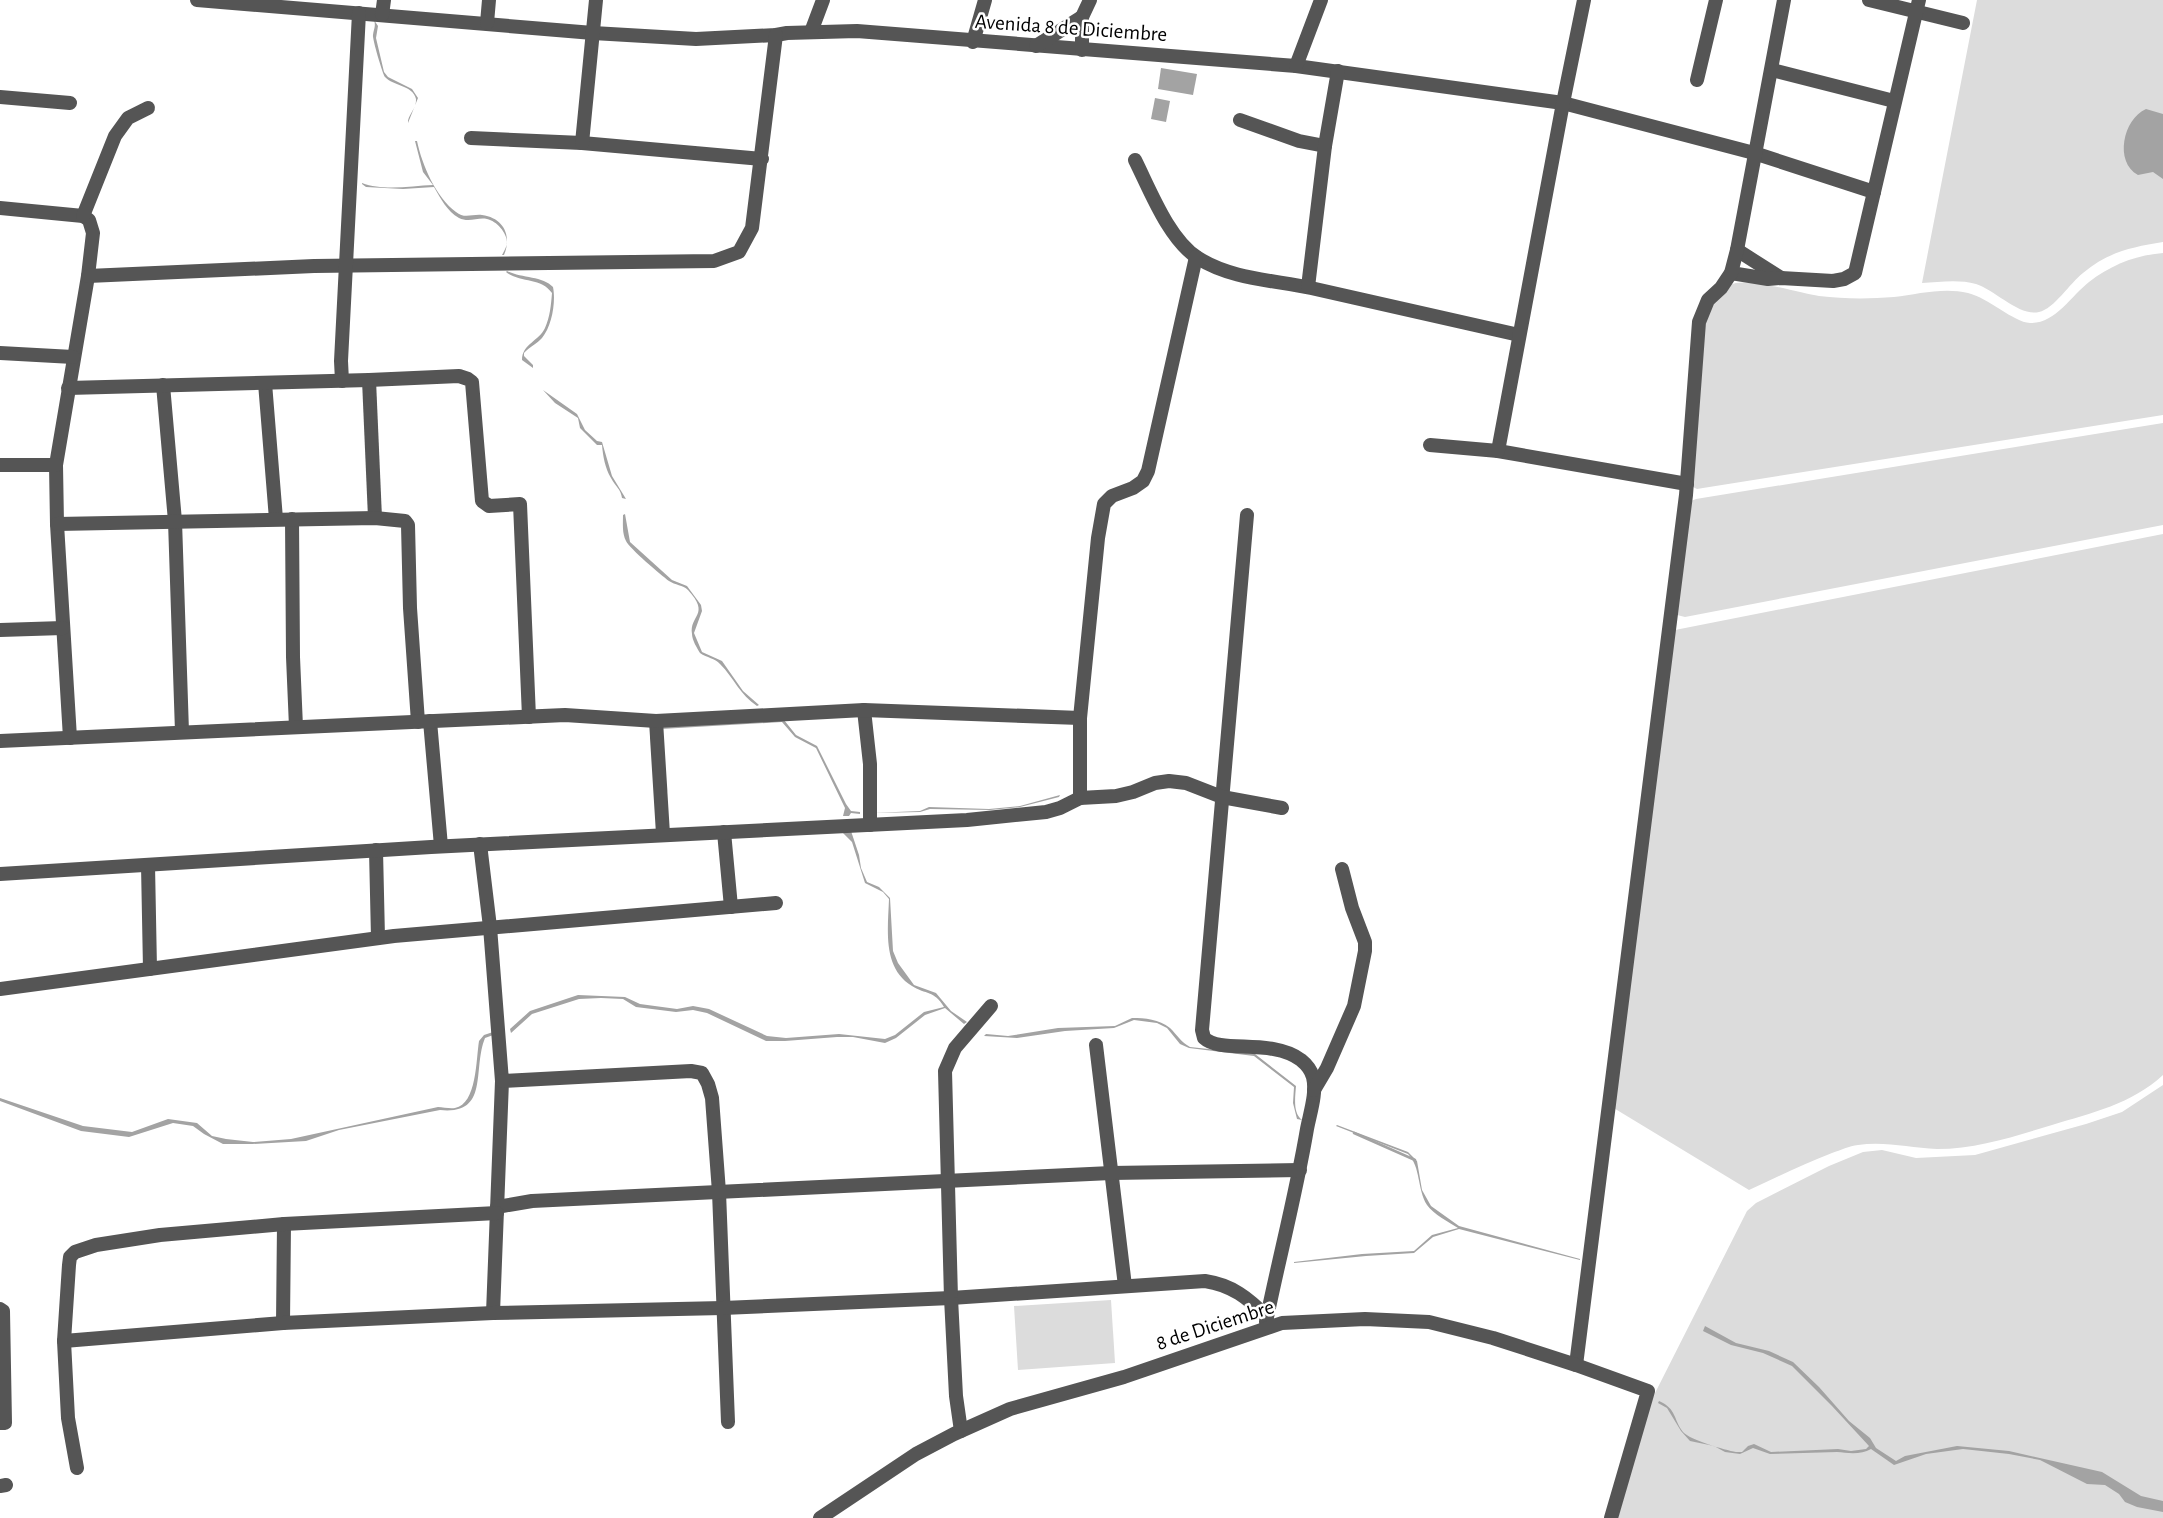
<svg xmlns="http://www.w3.org/2000/svg" width="2163" height="1518" viewBox="0 0 2163 1518" font-family="'Alegreya Sans',sans-serif">
<rect width="100%" height="100%" fill="#fff"/>
<g fill="#dcdcdc">
<path d="M1977,0h186v242c-31,5 -55,10 -80,31 -13,10 -29,36 -44,39 -19,5 -44,-22 -63,-28 -17,-5 -37,-2 -54,-1z"/>
<path d="M2163,253v162l-460,73 -6,1 -4,-2 11,-163c6,-15 11,-31 26,-39 15,-9 69,8 89,11 25,3 50,3 75,1 24,-3 50,-10 74,-4 21,5 45,29 62,30 25,1 41,-27 59,-41 22,-17 47,-27 74,-29z"/>
<polygon points="2163,423 2163,525 1685,617 1677,615 1691,501 1696,499"/>
<path d="M2163,534v541c-31,29 -72,38 -111,50 -37,11 -75,24 -115,24 -27,-1 -52,-8 -79,-4 -9,1 -17,5 -26,8 -28,11 -55,24 -83,37l-137,-83 63,-477z"/>
<polygon points="2163,1085 2163,1518 1618,1518 1651,1401 1747,1211 1756,1203 1829,1166 1863,1152 1882,1150 1916,1158 1975,1155 2086,1124 2122,1112"/>
<polygon points="1111,1300 1115,1363 1018,1370 1014,1306"/>
</g>
<g fill="#a3a3a3">
<path d="M374,20l4,6 -2,12 8,34 4,5 24,12 6,9 -10,25c-1,-7 9,-15 8,-24 -3,-14 -23,-13 -31,-22 -2,-2 -13,-39 -12,-42 1,-7 3,-9 1,-15z"/>
<polygon points="1161,68 1197,74 1193,95 1158,89"/>
<polygon points="1155,98 1170,101 1166,122 1151,119"/>
<path d="M2146,109l17,5v65l-10,-7 -15,3c-24,-13 -15,-56 8,-66z"/>
<path d="M415,141h2c5,24 19,56 39,71 8,7 16,2 26,3 22,3 30,21 22,40h-2c2,-4 4,-7 5,-11 1,-10 -10,-23 -20,-25 -9,-2 -18,4 -28,-1 -12,-7 -18,-19 -25,-31l-31,2 -37,-2 -4,-3v-1c21,8 49,3 71,2l-10,-13z"/>
<path d="M507,271c14,7 36,5 46,16 3,15 -1,39 -11,51 -5,6 -13,9 -18,15v3l9,9v3l-11,-8c0,-16 17,-19 23,-32 5,-11 6,-23 7,-35 -11,-16 -32,-10 -46,-21z"/>
<path d="M543,390l34,24 8,16 12,11 5,1 10,34 14,23 -4,-1c-1,-9 -7,-12 -11,-20 -6,-10 -8,-22 -9,-33h-5l-17,-17 -2,-10 -23,-15z"/>
<path d="M625,514l5,28 42,38 15,6 14,19 1,6 -8,22 8,19 20,9 21,30 16,14 -2,1c-17,-11 -23,-28 -37,-42 -5,-6 -13,-6 -20,-11 -3,-5 -8,-13 -8,-19 -3,-19 19,-19 -4,-44 -5,-5 -13,-5 -19,-9 -8,-6 -40,-33 -43,-40 -4,-8 -3,-17 -3,-26z"/>
<polygon points="784,720 796,735 817,746 846,804 851,811 860,812 860,814 851,813 849,816 843,816 845,808 816,748 795,737 782,722 661,729 661,727"/>
<polygon points="1060,795 1059,797 1020,807 990,810 930,809 920,812 872,813 920,811 929,807 989,809 1020,806"/>
<path d="M851,831l8,24 2,13 6,14 12,5 11,11 3,53 5,12 16,22 22,8 15,18 16,11 -3,2 -19,-16 -20,7 -29,23 -11,5 -32,-6h-16l-52,4h-19l-59,-28 -14,-3 -17,2 -40,-5 -13,-8 -22,-1 -22,1 -47,15 -21,19 -1,-4 20,-18 48,-16 47,2 15,7 37,5 16,-3 16,3 58,27 19,2 53,-4 46,5 10,-4 29,-23 20,-5c-10,-17 -18,-12 -32,-21 -30,-18 -24,-57 -23,-87l-6,-7 -18,-9 -13,-41 -10,-10z"/>
<path d="M1132,1018c13,0 27,1 38,10 7,7 11,14 20,19l65,7 41,32c-1,13 -3,27 6,34l-5,-1 -4,-16 1,-16 -40,-31 -65,-8 -9,-4 -13,-16 -10,-5 -23,-3 -20,8 -49,3 -48,7 -33,-2 2,-2 22,2 50,-8 57,-2z"/>
<path d="M496,1031v3l-11,4c-13,32 5,77 -45,72l-101,20 -33,11 -54,3h-29l-19,-10 -11,-8 -20,-3 -44,14 -48,-6 -81,-30v-3l83,28 49,6 36,-13 29,4 15,13 14,3 27,3 38,-3 147,-32c5,0 12,2 17,1 22,-4 21,-49 24,-67l5,-6z"/>
<path d="M1337,1125l71,27 9,9 5,29 9,16 28,20 121,33v1l-121,-31 -26,8 -19,16 -48,3 -72,7v-1l68,-8 52,-3 18,-16 26,-7c-9,-6 -25,-14 -31,-23 -10,-16 -6,-38 -19,-51l-72,-28z"/>
<path d="M1705,1326l31,17 33,8 24,11 26,25 30,34 21,17 6,10 20,13 9,-5 52,-10 52,5 93,21 39,24 22,5v11l-26,-5 -12,-5 -6,-8 -14,-9 -18,-1 -47,-24 -31,-6 -46,-5 -37,5 -32,11 -23,-16c-10,6 -23,4 -34,3l-67,2 -17,-6 -13,6 -15,-2 -11,-6 -24,-5 -9,-10 -14,-23 -9,-5 1,-2c18,8 14,18 24,31 7,8 42,18 53,20h6l6,-6 6,-2 17,8 67,-3 13,2 15,-2 3,-3 -37,-40 -40,-40 -29,-13 -32,-8 -28,-14z"/>
</g>
<g fill="none" stroke-linecap="round" stroke-linejoin="round">
<polyline stroke="#a3a3a3" stroke-width="2.5" points="1354,1133 1415,1160"/>
<g stroke="#555" stroke-width="14">
<polyline points="197,0 593,33 696,39 776,35 787,33 857,31 1296,66 1563,103 1754,153 1874,192"/>
<polyline points="1869,0 1963,23"/>
<polyline points="382,15 384,0"/>
<polyline points="487,23 489,0"/>
<polyline points="811,32 823,0"/>
<polyline points="973,42 985,0"/>
<polyline points="1036,46 1082,17"/>
<polyline points="1082,50 1082,17 1090,0"/>
<polyline points="1296,66 1321,0"/>
<polyline points="1772,70 1894,101"/>
<polyline points="1697,80 1716,0"/>
<polyline points="0,97 70,103"/>
<polyline points="1240,120 1299,141 1325,146"/>
<polyline points="471,138 582,143 762,159"/>
<polyline points="582,143 596,0"/>
<path d="M1135,160c15,30 34,80 63,98 33,21 75,22 113,30 69,15 139,32 208,47"/>
<polyline points="0,208 83,216 89,220 93,233 88,276 56,465 57,524 70,738"/>
<polyline points="83,216 115,136 128,118 148,108"/>
<polyline points="1737,250 1781,278"/>
<polyline points="1731,273 1768,279 1781,278 1833,281 1844,279 1855,273 1919,0"/>
<polyline points="88,276 314,266 714,261 739,252 752,228 776,35"/>
<polyline points="1308,287 1325,146 1338,71"/>
<polyline points="0,353 73,357"/>
<polyline points="369,380 375,518"/>
<polyline points="342,381 341,361 359,13"/>
<polyline points="265,383 276,519"/>
<polyline points="163,385 175,521 182,732"/>
<polyline points="68,388 369,380 459,376 468,379 472,382 482,501 489,506 520,504 529,717"/>
<polyline points="1430,445 1498,451 1687,484"/>
<polyline points="1498,451 1563,103 1584,0"/>
<polyline points="0,465 56,465"/>
<path d="M1247,515l-45,515 2,8c17,16 68,0 97,22 5,4 10,10 12,17 4,16 -3,36 -6,52 -11,65 -28,129 -41,193"/>
<polyline points="292,519 293,657 296,727"/>
<polyline points="57,524 375,518 405,521 408,525 410,608 418,722"/>
<polyline points="0,630 63,628"/>
<polyline points="864,710 870,764 870,825"/>
<polyline points="430,721 441,846"/>
<polyline points="656,721 663,834"/>
<polyline points="0,741 565,715 656,721 864,710 1080,718"/>
<polyline points="1080,798 1080,718 1098,538 1104,504 1112,496 1133,488 1143,481 1148,471 1196,257"/>
<polyline points="724,832 731,907"/>
<polyline points="480,844 490,927 502,1081 493,1313"/>
<polyline points="376,850 378,938"/>
<polyline points="148,865 150,969"/>
<polyline points="0,874 431,847 967,820 1046,812 1060,808 1080,798 1116,796 1133,792 1155,783 1169,781 1186,783 1222,797 1282,808"/>
<polyline points="0,989 394,936 776,903"/>
<polyline points="1096,1045 1125,1286"/>
<polyline points="502,1081 691,1071 702,1073 708,1084 712,1098 719,1192 728,1422"/>
<polyline points="1314,1090 1327,1068 1354,1006 1365,951 1365,942 1352,908 1342,869"/>
<polyline points="497,1207 532,1201 1111,1173 1300,1170"/>
<polyline points="0,1309 3,1311 5,1423 0,1423"/>
<polyline points="283,1323 284,1224"/>
<path d="M64,1341l219,-18 210,-10 230,-5 228,-10 254,-17c27,4 43,17 62,36"/>
<polyline points="1576,1365 1686,495 1699,322 1708,300 1721,288 1731,273 1737,250 1784,0"/>
<polyline points="961,1431 956,1396 951,1298 945,1071 955,1048 991,1006"/>
<polyline points="77,1468 68,1418 64,1341 69,1265 70,1257 75,1252 96,1245 160,1235 284,1224 497,1213"/>
<polyline points="0,1486 6,1485"/>
<polyline points="820,1518 916,1454 954,1434 1010,1409 1124,1377 1282,1323 1365,1319 1429,1322 1493,1338 1576,1365 1648,1391 1611,1518"/>
</g>
</g>
<g text-anchor="middle" dominant-baseline="central" stroke-width="5" stroke-linejoin="round" paint-order="stroke">
<g font-size="21" fill="#000" stroke="#fff">
<text transform="translate(1071 28) rotate(4)">Avenida 8 de Diciembre</text>
<text transform="translate(1215 1325) rotate(-18)">8 de Diciembre</text>
</g>
</g>
</svg>
